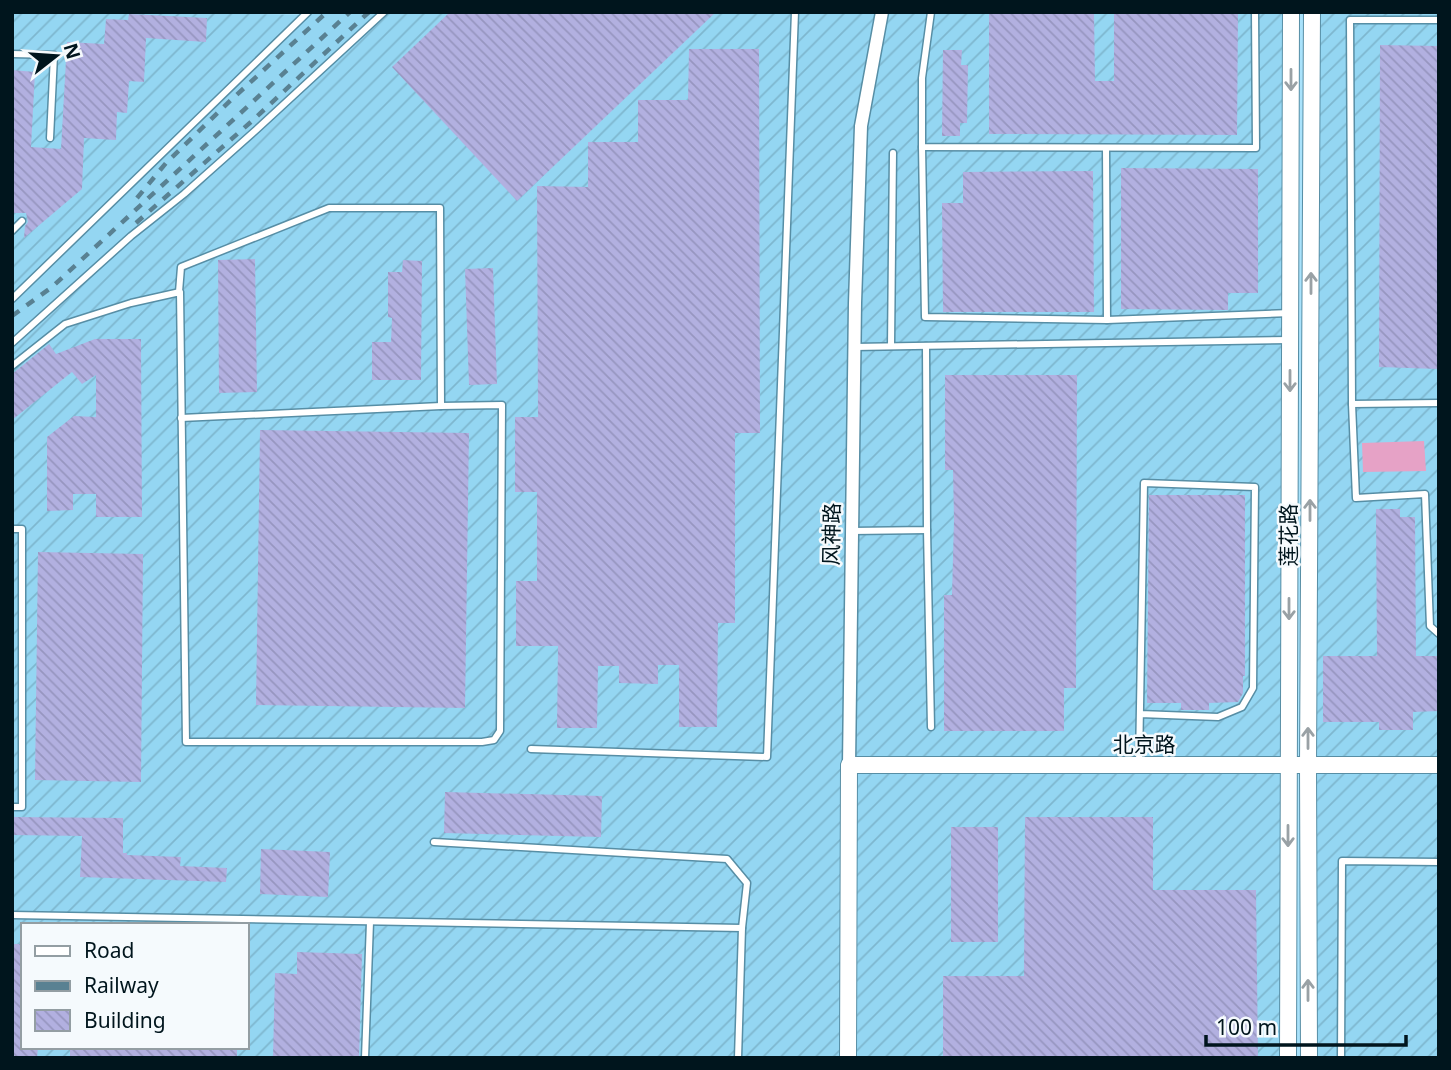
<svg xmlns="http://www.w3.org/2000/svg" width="1451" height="1070" viewBox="0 0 1451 1070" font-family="'Noto Sans','Noto Sans SC',sans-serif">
<defs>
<pattern id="industrial-furrows" width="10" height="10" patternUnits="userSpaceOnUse" patternTransform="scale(1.75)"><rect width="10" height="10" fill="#94d6f2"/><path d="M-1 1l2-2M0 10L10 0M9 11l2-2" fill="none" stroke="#7eb7cf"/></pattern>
<pattern id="building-back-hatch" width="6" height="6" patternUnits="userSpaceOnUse" patternTransform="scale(1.75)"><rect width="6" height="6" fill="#b2b0e0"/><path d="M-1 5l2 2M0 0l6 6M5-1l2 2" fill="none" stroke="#9796c0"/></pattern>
</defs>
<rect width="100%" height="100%" fill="#a9e2fb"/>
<polygon fill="#94d6f2" points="308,12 383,12 369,27 12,343 12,299"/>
<g fill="url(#industrial-furrows)" fill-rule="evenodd">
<polygon points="12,12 162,12 305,15 12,299"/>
<path d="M383,12h908l-3,1046h-1276v-715l172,-149zM23,925h224v122h-224z"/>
<polygon points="1312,12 1439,12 1439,1058 1309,1058"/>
</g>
<polygon fill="#e6a2c6" points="1424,441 1426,471 1363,472 1362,443"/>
<g fill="url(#building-back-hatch)">
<polygon points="450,12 716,12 517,201 392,67"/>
<polygon points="989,12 1094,12 1095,81 1114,81 1114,12 1238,12 1237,135 989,134"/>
<polygon points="129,14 207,18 206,42 146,38 144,82 129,81 127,113 117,112 116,140 84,138 82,189 24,238 25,226 28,222 26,213 12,213 12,70 35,72 31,147 61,149 67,42 104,44 106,19 128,20"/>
<polygon points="1380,45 1439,46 1439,369 1379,367"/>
<polygon points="689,49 759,49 760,433 735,433 735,623 718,623 717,727 679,727 679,665 658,665 658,684 619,683 619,666 598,666 597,728 557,728 558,646 516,646 516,581 537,581 537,492 515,492 515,417 538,417 537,186 588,187 588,142 638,142 638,100 688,100"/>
<polygon points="943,50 962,50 961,65 968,65 967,123 960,123 960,136 942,136"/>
<polygon points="1121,168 1258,169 1258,293 1228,293 1228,310 1121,309"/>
<polygon points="1093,171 1094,312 943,312 942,203 963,203 963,172"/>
<polygon points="255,259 257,392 219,393 218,260"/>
<polygon points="403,260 422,261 421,380 372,380 372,342 391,342 392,318 388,317 388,272 402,272"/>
<polygon points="493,268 497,384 469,385 465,269"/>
<polygon points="95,339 141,339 142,517 96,517 96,494 73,494 73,510 47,511 47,437 74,416 96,417 96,375 82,384 72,372 12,420 12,374 49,344 56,354"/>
<polygon points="945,375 1077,375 1076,688 1064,688 1064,731 944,731 944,595 952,595 954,520 953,470 945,470"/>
<polygon points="260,430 469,433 465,708 256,705"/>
<polygon points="1149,495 1245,495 1245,676 1243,676 1243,693 1238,702 1209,703 1209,710 1181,710 1181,703 1147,703"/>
<polygon points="1376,509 1400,509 1400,517 1415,517 1416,656 1439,656 1439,711 1413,712 1413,730 1379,730 1379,722 1323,722 1323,656 1377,656"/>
<polygon points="38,552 143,554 141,782 35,780"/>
<polygon points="445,792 602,796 601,837 444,833"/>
<polygon points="12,817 123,818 123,853 127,853 127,855 181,857 180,866 227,868 226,882 80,877 82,836 12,835"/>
<polygon points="1025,817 1153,817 1153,890 1256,890 1258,1058 943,1058 943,976 1024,976"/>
<rect x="951" y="827" width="47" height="115"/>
<polygon points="261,849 330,852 328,897 260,894"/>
<polygon points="12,944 23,944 23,1047 38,1047 37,1058 12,1058"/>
<polygon points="297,952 362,954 359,1058 273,1058 275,973 297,974"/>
<rect x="70" y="1047" width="167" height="11"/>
</g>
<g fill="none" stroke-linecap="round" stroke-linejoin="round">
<defs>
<g id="service">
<polyline points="931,12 922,78 922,147 1256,148 1255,12"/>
<polyline points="1439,20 1350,20 1352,404 1439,403"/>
<polyline points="12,54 54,55 50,138"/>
<polyline points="922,147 925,317 1107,320"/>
<polyline points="1106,148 1107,320 1290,313"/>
<polyline points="12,231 22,221"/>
<polyline points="12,299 308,12"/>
<polyline points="12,343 131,236 184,194 256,130 384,12"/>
<polyline points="891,346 893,153"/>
<polyline points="854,347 1290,340"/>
<polyline points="12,366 65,324 131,303 180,292 186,742 482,742 494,740 500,731 502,405 441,406 440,208 329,208 181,267 179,292"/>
<polyline points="1352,404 1356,498 1425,494 1430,626 1439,634"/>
<polyline points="181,418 441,406"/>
<polyline points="12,529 22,529 22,807 12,807"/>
<polyline points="927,530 931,727"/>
<polyline points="852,531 927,530 926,346"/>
<polyline points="531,749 767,757 795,12"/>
<polyline points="1139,763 1144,483 1255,487 1253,688 1242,707 1218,717 1140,714"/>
<polyline points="434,842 727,859 747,883 742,928"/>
<polyline points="12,915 742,928 738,1058"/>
<polyline points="365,1058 370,922"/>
<polyline points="1341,1058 1342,861 1439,862"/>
</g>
<polyline id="minor" points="849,765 855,303 861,126 882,12"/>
<g id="tertiary">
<polyline points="848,1058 849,765 1439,765"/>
<polyline points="1288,1058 1291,12"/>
<polyline points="1309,1058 1308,765 1312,12"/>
</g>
</defs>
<use href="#service" stroke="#578ea5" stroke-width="9"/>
<use href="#minor" stroke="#578ea5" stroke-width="15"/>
<use href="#tertiary" stroke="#578ea5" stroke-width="18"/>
<use href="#service" stroke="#fff" stroke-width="6"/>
<use href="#minor" stroke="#fff" stroke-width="12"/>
<use href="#tertiary" stroke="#fff" stroke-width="16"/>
<g stroke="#598192" stroke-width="4.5" stroke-dasharray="9 9" stroke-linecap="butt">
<polyline points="137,198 166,163 231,100 327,12"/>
<polyline points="136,223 252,121 369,12"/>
<polyline points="12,316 52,287 350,12"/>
</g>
</g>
<defs><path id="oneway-shaft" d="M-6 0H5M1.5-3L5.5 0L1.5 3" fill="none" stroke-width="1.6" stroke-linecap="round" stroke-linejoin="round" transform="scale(1.75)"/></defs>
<g stroke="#99a1a5">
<use href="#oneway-shaft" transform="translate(1291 80) rotate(90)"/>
<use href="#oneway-shaft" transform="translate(1311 283) rotate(-90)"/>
<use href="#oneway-shaft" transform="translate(1290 381) rotate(90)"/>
<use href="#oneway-shaft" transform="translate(1310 510) rotate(-90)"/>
<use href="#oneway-shaft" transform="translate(1289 609) rotate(90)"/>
<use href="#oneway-shaft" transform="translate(1308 738) rotate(-90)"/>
<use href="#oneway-shaft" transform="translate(1288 836) rotate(90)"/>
<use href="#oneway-shaft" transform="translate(1308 990) rotate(-90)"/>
</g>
<g text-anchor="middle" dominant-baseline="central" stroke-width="5" stroke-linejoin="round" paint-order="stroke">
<g font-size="21" fill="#00151d" stroke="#f5fafd">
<text transform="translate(831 534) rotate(-89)">风神路</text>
<text transform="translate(1288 535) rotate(-90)">莲花路</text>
<text x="1144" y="744">北京路</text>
</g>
</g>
<rect width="1451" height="1070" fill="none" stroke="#00151d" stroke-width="28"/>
<rect x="21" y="923" width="228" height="126" fill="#f5fafd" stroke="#939ea3" stroke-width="2"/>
<rect x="35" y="946" width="35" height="10" fill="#ffffff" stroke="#939ea3" stroke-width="2"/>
<text x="84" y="958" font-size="21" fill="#00151d">Road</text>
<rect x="35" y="981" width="35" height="10" fill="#598192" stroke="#939ea3" stroke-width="2"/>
<text x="84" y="993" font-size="21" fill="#00151d">Railway</text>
<rect x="35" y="1010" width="35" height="21" fill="url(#building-back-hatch)" stroke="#939ea3" stroke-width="2"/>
<text x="84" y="1028" font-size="21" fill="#00151d">Building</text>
<g transform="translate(56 56) rotate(73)" stroke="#f5fafd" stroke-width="5" paint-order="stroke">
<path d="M0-5L12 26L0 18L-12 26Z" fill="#00151d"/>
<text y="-10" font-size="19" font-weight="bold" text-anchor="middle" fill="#00151d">N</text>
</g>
<path d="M1206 1035v10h200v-10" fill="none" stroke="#00151d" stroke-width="3.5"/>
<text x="1216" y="1035" font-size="21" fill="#00151d" stroke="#f5fafd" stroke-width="5" paint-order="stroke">100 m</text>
</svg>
